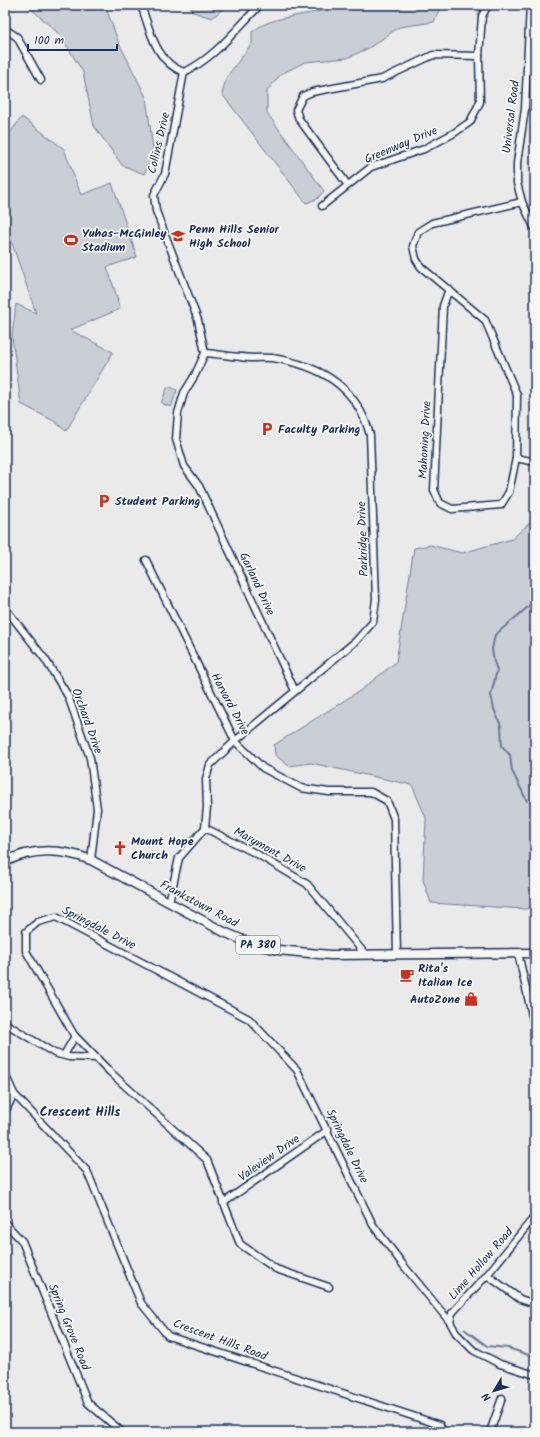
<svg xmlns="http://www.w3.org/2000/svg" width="540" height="1437" viewBox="0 0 540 1437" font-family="Kalam,sans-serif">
<rect width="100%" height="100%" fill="#e9eae9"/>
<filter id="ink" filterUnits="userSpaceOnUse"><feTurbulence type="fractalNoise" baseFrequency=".025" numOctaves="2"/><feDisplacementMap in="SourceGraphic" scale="8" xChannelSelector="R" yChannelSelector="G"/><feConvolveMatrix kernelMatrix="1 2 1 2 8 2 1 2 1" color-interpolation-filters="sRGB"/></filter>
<g filter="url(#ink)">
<g fill="#caced5" stroke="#727e9a">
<polygon points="27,5 105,5 118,41 146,97 154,156 144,174 122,165 94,126 83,72 60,35"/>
<polygon points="189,5 228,5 212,18 193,12"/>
<path d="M337,5h104l-7,17 -35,5 -30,21 -22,10 -42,4 -24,12 -14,17v22l57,78 -7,8 -11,4 -84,-109 4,-16 26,-35v-11c22,-19 59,-14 85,-27z"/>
<polygon points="22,117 64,149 81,195 112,183 137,257 107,267 118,300 117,300 120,309 70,330 113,352 66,431 54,421 21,404 12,337 16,304 36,313 5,223 5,139"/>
<polygon points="168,386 177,390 171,407 161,403"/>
<polygon points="535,518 535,619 531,623 535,644 535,907 525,909 431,903 423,880 426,818 412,785 311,763 289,766 275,755 274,745 361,690 396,662 414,548 430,545 462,553 512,539"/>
</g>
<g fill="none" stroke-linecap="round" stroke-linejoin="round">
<g stroke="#6c7995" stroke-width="2">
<polyline points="527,801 512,771 510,755 502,746 501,726 494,709 491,695 497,670 494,662 492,649 495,635 535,601"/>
<polyline points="464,1329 487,1346 508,1348 535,1357"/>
</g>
<defs>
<g id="minor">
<path d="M141,5c9,25 15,58 43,67"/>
<polyline points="530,5 525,109 517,163 517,183 522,202 535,229"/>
<polyline points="5,29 17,37 41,80"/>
<polyline points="347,184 299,119 296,110 303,96 312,92 382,79 433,55 479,56"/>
<polyline points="322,206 371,167 424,149 454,133 470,122 480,102 479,56 482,16 488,5"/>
<polyline points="449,289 443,306 434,490 440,503 452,509 501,505 509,492 516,458 517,395 485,320 421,267 416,259 413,246 418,232 432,223 522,202"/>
<path d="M205,353l-7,-33 -42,-109 -2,-16 11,-21 19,-102c30,-13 53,-44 76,-67"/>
<polyline points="516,458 535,462"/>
<polyline points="146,560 235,741 263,768 301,788 329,792 371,792 387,801 394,819 397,954"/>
<polyline points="5,608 45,659 68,696 90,758 97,809 91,860"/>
<polyline points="205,828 257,854 307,884 365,954"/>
<path d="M169,903l10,-45 26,-30 2,-21 -1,-28 4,-14 25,-24 121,-100 17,-19 3,-23 -6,-164c-13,-49 -50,-70 -98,-77 -10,-1 -21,1 -31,-1 -12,-1 -23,-3 -36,-4l-10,22 -11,18 -6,20 -2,26 8,27 15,20 96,205"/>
<polyline points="518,953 535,1029"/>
<polyline points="5,1023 54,1053 69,1057 97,1058"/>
<polyline points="64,1055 75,1036"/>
<polyline points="5,1074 14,1094 87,1171 141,1303 168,1336 440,1425 443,1432"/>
<polyline points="5,1112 14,1094"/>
<polyline points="223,1203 328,1130"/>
<polyline points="5,1223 22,1241 88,1403 122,1432"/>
<polyline points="487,1275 520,1299 535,1304"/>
<polyline points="329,1287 276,1269 240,1244 207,1160 110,1072 74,1035 26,951 26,932 38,922 56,917 249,1019 297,1070 373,1225 404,1266 450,1322 456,1333 473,1350 500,1364 535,1375"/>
<polyline points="450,1322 452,1313 487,1275 535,1216"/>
<polyline points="490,1432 502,1398"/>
</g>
<path id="major" d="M5,862c28,-15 57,-13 86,-2l133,72 26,11 28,7 52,5 205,-2"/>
</defs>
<use href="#minor" stroke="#1b2f5e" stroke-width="9"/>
<use href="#major" stroke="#1b2f5e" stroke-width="11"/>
<use href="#minor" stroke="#f6f6f2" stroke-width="6"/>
<use href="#major" stroke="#f6f6f2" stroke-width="8"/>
</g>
</g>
<defs>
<symbol id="school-bare" viewBox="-9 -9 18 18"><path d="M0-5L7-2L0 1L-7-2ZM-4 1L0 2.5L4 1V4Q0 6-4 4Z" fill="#c8321e" stroke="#f6f6f2" stroke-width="2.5" paint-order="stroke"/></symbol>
<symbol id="stadium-bare" viewBox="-9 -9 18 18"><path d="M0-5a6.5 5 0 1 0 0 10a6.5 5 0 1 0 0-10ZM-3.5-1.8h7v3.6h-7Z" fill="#c8321e" stroke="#f6f6f2" stroke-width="2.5" paint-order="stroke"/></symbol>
<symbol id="parking-bare" viewBox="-9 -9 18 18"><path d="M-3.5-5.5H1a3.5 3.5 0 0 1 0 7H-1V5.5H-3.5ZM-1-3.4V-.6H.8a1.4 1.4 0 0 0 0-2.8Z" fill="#c8321e" stroke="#f6f6f2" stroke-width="2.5" paint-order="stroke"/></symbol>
<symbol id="church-bare" viewBox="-9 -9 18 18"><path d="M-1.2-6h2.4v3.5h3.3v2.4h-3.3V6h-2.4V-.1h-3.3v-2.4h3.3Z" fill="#c8321e" stroke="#f6f6f2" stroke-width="2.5" paint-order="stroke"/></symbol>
<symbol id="cafe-bare" viewBox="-9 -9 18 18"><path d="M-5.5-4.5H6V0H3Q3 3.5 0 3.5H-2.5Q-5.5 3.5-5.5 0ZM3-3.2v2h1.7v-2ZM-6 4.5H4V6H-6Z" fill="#c8321e" stroke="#f6f6f2" stroke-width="2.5" paint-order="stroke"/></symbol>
<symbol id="shop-bare" viewBox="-9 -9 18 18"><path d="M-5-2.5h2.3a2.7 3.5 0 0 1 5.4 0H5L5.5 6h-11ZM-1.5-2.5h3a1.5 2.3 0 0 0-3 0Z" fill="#c8321e" stroke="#f6f6f2" stroke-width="2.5" paint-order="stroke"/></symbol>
</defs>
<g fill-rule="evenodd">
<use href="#school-bare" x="168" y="226" width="20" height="20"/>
<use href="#stadium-bare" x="61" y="230" width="20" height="20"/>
<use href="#parking-bare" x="257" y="419" width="20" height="20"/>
<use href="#parking-bare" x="94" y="491" width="20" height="20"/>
<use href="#church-bare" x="110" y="838" width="20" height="20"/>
<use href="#cafe-bare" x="397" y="965" width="20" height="20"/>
<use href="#shop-bare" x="461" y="989" width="20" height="20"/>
</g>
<g text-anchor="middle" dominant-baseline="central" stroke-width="3.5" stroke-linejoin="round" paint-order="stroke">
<rect fill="#f6f6f2" stroke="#5d6b8a" stroke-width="1" x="236" y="936" width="44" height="18" rx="3"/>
<g font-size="11" font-weight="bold" fill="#1b2f5e">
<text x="258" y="945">PA 380</text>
</g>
<g font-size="12" fill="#1b2f5e" stroke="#f6f6f2">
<text transform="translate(511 117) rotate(-83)">Universal Road</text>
<text transform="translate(159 143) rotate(-77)">Collins Drive</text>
<text transform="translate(401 145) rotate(-23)">Greenway Drive</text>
<text transform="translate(425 440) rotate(-87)">Mahoning Drive</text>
<text transform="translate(363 539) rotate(-92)">Parkridge Drive</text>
<text transform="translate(257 584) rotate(65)">Garland Drive</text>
<text transform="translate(230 704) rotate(62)">Harvard Drive</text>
<text transform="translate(87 721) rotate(70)">Orchard Drive</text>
<text transform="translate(270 850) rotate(29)">Marymont Drive</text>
<text transform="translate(199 904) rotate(28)">Frankstown Road</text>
<text transform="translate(99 928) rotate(27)">Springdale Drive</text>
<text transform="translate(347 1146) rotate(64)">Springdale Drive</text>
<text transform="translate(269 1158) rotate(-35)">Valeview Drive</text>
<text transform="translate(481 1264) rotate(-49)">Lime Hollow Road</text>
<text transform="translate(69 1327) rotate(68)">Spring Grove Road</text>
<text transform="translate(220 1340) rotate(20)">Crescent Hills Road</text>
</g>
<g font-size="12" font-weight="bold" fill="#1b2f5e" stroke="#f6f6f2" text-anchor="start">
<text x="189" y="229">Penn Hills Senior<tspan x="189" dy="14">High School</tspan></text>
<text x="82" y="233">Yuhas-McGinley<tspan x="82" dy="14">Stadium</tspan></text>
<text x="278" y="429">Faculty Parking</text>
<text x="115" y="501">Student Parking</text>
<text x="131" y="841">Mount Hope<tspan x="131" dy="14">Church</tspan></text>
<text x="418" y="968">Rita's<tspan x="418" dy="14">Italian Ice</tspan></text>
<text x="460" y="999" text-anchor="end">AutoZone</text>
</g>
<g font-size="13" font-weight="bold" fill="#1b2f5e" stroke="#f6f6f2">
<text x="80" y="1112">Crescent Hills</text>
</g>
</g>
<rect width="540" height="1437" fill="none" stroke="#f6f6f2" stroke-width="20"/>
<rect x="10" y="10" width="520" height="1417" fill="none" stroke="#1b2f5e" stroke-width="1.5" filter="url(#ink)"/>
<g transform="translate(494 1391) rotate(232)" stroke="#f6f6f2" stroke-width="3" paint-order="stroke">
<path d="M0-3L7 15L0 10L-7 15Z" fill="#1b2f5e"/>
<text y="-6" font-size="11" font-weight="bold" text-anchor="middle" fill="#1b2f5e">N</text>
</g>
<path d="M28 44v6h89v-6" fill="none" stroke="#1b2f5e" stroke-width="2"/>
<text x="34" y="44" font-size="12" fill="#1b2f5e" stroke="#f6f6f2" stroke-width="3" paint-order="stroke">100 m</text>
</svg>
